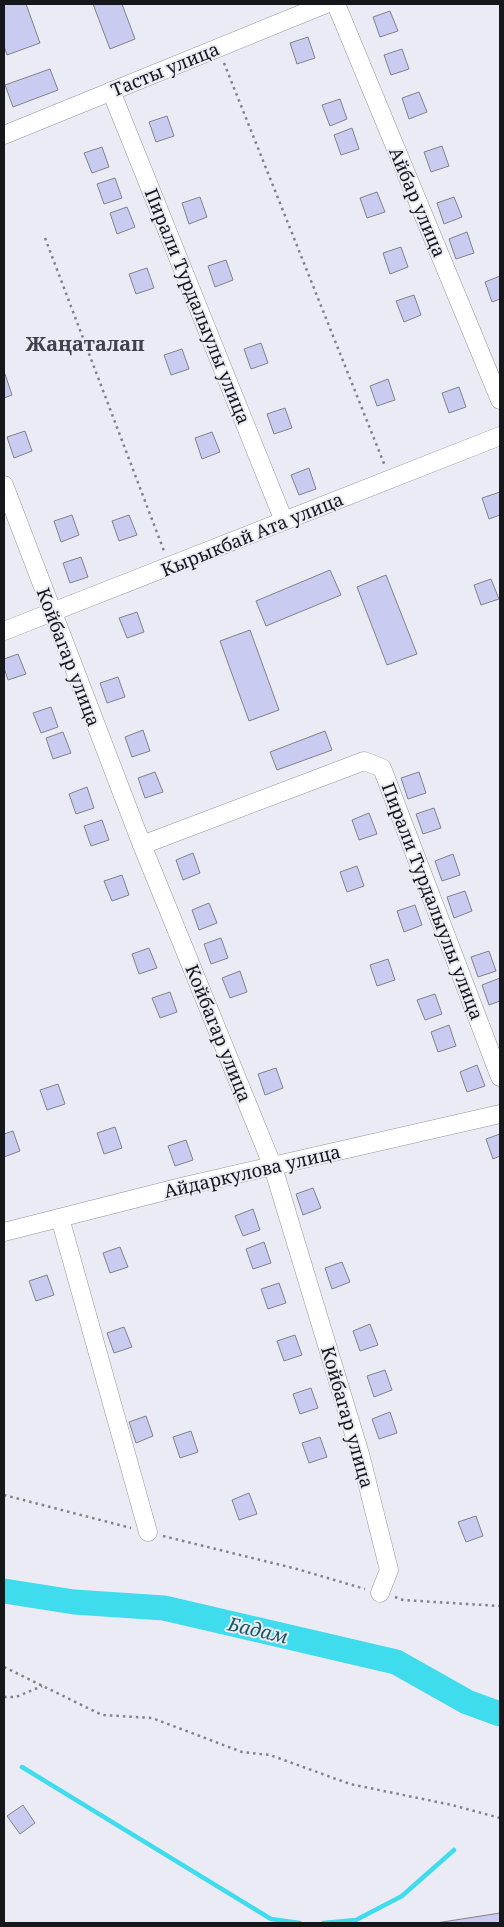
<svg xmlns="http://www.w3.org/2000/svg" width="504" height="1927" viewBox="0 0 504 1927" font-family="'Noto Serif',serif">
<rect width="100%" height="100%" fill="#eaebf4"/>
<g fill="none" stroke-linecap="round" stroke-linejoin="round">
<g stroke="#3fdcee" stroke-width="4.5">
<polyline points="22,1767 271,1919 300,1923"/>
<polyline points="323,1923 356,1920 402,1896 454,1850"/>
</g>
<polyline stroke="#3fdcee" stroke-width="25" points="4,1591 74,1602 164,1608 396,1662 467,1702 500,1714"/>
</g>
<g fill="#cacbf0" stroke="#82828a">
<polygon points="4,4 26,4 40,43 7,55 4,46"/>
<polygon points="93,4 122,4 135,39 110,49"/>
<polygon points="390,11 398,31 380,37 373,17"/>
<polygon points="308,37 315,58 297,64 290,43"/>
<polygon points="402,49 409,69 391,75 384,55"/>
<polygon points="50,69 58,90 13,107 5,85"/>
<polygon points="419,92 427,112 409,119 402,98"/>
<polygon points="340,99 347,119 330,126 322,105"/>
<polygon points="167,116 174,136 156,142 149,122"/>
<polygon points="352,128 359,149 341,155 334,135"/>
<polygon points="442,146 449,166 431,172 424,152"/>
<polygon points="102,147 109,167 92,173 84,153"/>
<polygon points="115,178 122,198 104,204 97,184"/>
<polygon points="377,192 385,212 367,218 360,198"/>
<polygon points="200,197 207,217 189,224 182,203"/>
<polygon points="454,197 462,217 444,224 437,203"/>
<polygon points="127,207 135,227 117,234 110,213"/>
<polygon points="467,232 474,253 456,259 449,239"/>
<polygon points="401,247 408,267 390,274 383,253"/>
<polygon points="226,260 233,280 215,287 208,266"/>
<polygon points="147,268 154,288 136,294 129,274"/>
<polygon points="500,276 500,299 492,302 485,282"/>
<polygon points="414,295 421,315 404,322 396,301"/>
<polygon points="261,343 268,363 251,369 244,349"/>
<polygon points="182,349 189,369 171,375 164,355"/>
<polygon points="5,374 12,395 4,398 4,375"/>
<polygon points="388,379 395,400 377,406 370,386"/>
<polygon points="459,387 466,407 449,413 442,393"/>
<polygon points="285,408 292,428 274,434 267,414"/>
<polygon points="25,431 32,451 14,458 7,437"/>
<polygon points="212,432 220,452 202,459 195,438"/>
<polygon points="309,468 316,489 299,495 291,475"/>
<polygon points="500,492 500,515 489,519 482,498"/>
<polygon points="72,515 79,535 61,542 54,521"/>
<polygon points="129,515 137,535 119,541 112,521"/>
<polygon points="81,557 88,577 70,583 63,563"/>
<polygon points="330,570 341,595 266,626 256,601"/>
<polygon points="386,575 417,654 387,665 357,587"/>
<polygon points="491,579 499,599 481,605 474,585"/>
<polygon points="137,612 144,632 127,638 119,618"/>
<polygon points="250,630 279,710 249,721 220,641"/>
<polygon points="18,654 26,674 8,680 4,668 4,659"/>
<polygon points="118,677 125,697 107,703 100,683"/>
<polygon points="51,707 58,727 41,733 33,713"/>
<polygon points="143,730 150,751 132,757 125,737"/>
<polygon points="325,731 332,750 277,770 270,752"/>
<polygon points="63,732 71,753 53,759 46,738"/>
<polygon points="155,772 163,792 145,798 138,778"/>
<polygon points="419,772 426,793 408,799 401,778"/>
<polygon points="87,787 94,808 76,814 69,794"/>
<polygon points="434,808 441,828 423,834 416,814"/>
<polygon points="369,813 377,834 359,840 352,820"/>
<polygon points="102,820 109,840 91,846 84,826"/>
<polygon points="193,853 200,873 183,880 176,860"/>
<polygon points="453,854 460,875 442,881 435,861"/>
<polygon points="357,866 364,886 347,892 340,872"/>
<polygon points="122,875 129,895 112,901 104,881"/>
<polygon points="465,891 472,911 454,918 447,897"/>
<polygon points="209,903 217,923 199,930 192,910"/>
<polygon points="415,905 422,925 404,932 397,911"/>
<polygon points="221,938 228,958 211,964 204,944"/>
<polygon points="149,948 157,968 139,974 132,954"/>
<polygon points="489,951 496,971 478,977 471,957"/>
<polygon points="388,959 395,980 377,986 370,965"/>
<polygon points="240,971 247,992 230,998 222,978"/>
<polygon points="500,978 500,1001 489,1005 482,985"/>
<polygon points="170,992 177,1012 160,1018 152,998"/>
<polygon points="435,994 442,1014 425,1020 417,1000"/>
<polygon points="449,1025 456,1046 438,1052 431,1032"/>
<polygon points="477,1065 485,1086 467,1092 460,1072"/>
<polygon points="276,1068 283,1088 265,1095 258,1074"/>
<polygon points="58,1084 65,1104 47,1110 40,1090"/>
<polygon points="115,1127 122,1148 104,1154 97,1133"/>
<polygon points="13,1131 20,1151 4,1157 4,1134"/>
<polygon points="500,1134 500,1156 493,1159 486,1139"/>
<polygon points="186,1140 193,1160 175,1166 168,1146"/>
<polygon points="313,1188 321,1208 303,1215 296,1194"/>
<polygon points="253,1209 260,1230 243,1236 235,1216"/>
<polygon points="264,1242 271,1263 253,1269 246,1249"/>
<polygon points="120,1247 128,1267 110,1273 103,1253"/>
<polygon points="342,1262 350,1282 332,1289 325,1268"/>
<polygon points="47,1275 54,1295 36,1301 29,1281"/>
<polygon points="279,1283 286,1303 268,1309 261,1289"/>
<polygon points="370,1324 378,1345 360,1351 353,1331"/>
<polygon points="124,1327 132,1347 114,1353 107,1333"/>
<polygon points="295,1335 302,1355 284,1361 277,1341"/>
<polygon points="385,1370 392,1390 374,1397 367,1376"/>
<polygon points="311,1388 318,1408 300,1414 293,1394"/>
<polygon points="390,1412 397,1433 379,1439 372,1419"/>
<polygon points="146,1416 153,1436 136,1443 129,1422"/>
<polygon points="191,1431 198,1452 180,1458 173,1437"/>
<polygon points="320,1437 327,1457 309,1463 302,1443"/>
<polygon points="249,1493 257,1514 239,1520 232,1500"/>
<polygon points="476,1516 483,1536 466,1542 458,1522"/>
<polygon points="23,1805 35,1823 20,1834 7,1816"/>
<polygon points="500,1913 500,1923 436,1923"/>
</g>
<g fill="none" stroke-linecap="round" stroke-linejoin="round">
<defs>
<g id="minor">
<polyline points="336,4 500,400"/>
<polyline points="111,91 284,521"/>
<polyline points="4,135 326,4"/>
<polyline points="4,485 142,845 273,1167 360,1454 389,1570 380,1593"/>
<polyline points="4,631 500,436"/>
<polyline points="142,845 364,761 382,768 500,1077"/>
<polyline points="60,1218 148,1532"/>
<polyline points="4,1232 185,1186 500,1114"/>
</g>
</defs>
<use href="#minor" stroke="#94949c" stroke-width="19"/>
<g stroke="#818288" stroke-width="2.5" stroke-dasharray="2.5 4" stroke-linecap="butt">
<polyline points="224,63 385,466"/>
<polyline points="45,238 164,551"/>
<polyline points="4,1495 131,1528"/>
<polyline points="163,1536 297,1569 365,1589"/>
<polyline points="395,1597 403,1600 500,1606"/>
<polyline points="4,1667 102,1715 152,1718 242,1752 270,1755 350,1784 452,1805 500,1818"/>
<polyline points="4,1697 16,1697 42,1686"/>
</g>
<use href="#minor" stroke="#fff" stroke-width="18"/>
</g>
<g text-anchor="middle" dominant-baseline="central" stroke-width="4" stroke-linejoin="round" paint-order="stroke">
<g font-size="18" fill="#16171a" stroke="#eaebf4">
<text transform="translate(165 69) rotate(-22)">Тасты улица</text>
<text transform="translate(418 202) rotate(67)">Айбар улица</text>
<text transform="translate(198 306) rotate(68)">Пирали Турдалыулы улица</text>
<text transform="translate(252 534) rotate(-22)">Кырыкбай Ата улица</text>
<text transform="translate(69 657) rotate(69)">Койбагар улица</text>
<text transform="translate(433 901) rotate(69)">Пирали Турдалыулы улица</text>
<text transform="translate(219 1033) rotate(68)">Койбагар улица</text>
<text transform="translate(252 1171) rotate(-13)">Айдаркулова улица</text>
<text transform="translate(348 1417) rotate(74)">Койбагар улица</text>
</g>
<g font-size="19" font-style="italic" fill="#195860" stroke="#eaebf4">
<text transform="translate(258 1630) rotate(13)">Бадам</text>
</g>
<g font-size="20" font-weight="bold" fill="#414148" stroke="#eaebf4">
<text x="85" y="343">Жаңаталап</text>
</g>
</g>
<rect width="504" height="1927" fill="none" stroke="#16171a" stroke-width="10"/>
</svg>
